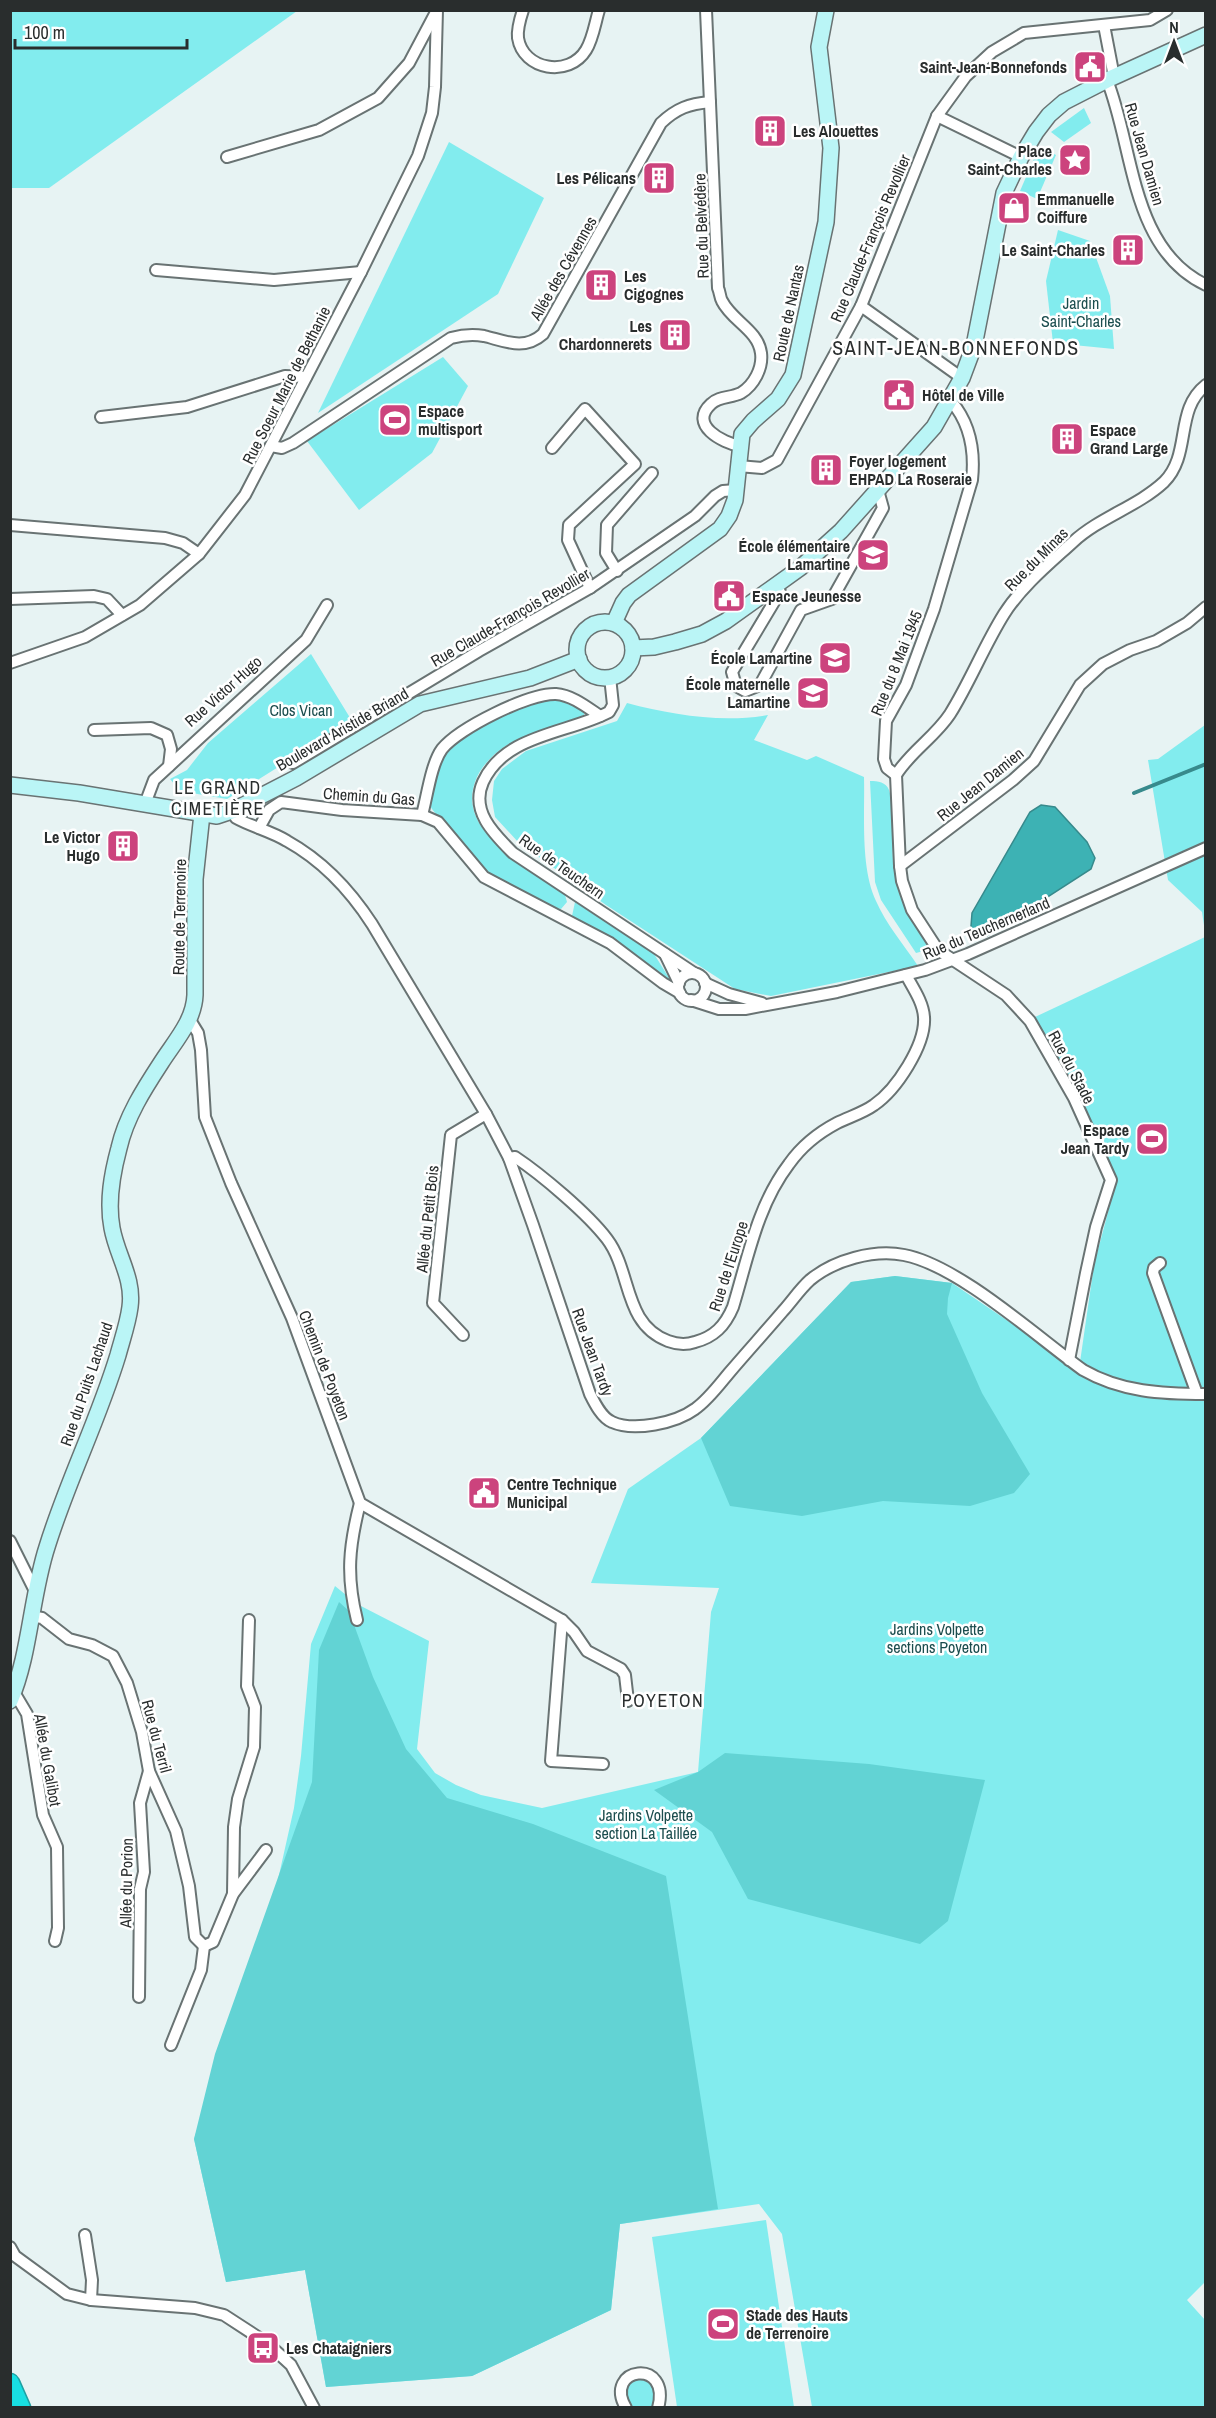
<svg xmlns="http://www.w3.org/2000/svg" width="1216" height="2418" viewBox="0 0 1216 2418" font-family="'Archivo Narrow',sans-serif">
<rect width="100%" height="100%" fill="#e7f3f3"/>
<g fill="#82ecee">
<polygon points="11,10 297,10 297,11 49,188 11,188"/>
<polygon points="1084,108 1091,123 1064,142 1051,132"/>
<polygon points="449,142 544,198 498,294 318,413"/>
<polygon points="1039,147 1056,155 1037,199 1020,191"/>
<polygon points="1058,230 1090,241 1110,296 1114,349 1053,343 1046,281"/>
<polygon points="443,357 468,386 432,453 359,510 307,441"/>
<polygon points="311,654 352,721 227,799 180,791 170,779 187,770 208,743"/>
<path d="M554,698l30,13v4c-24,15 -56,16 -80,32 -12,8 -25,22 -29,35 -19,54 60,85 90,113l2,7 -6,7c-28,-4 -71,-32 -90,-53 -7,-8 -12,-18 -19,-26 -8,-10 -19,-16 -24,-28 4,-14 7,-32 14,-45 18,-34 77,-50 112,-59z"/>
<path d="M627,703c45,12 95,20 141,12l-14,25 53,20 9,-4 48,21c1,37 -4,90 12,124 10,23 28,44 42,65l-147,30 -36,-7 -129,-84 -87,-62 -24,-26 -3,-17 2,-19 8,-12 24,-18 91,-30z"/>
<polygon points="1205,725 1205,932 1202,912 1168,880 1148,760 1158,759"/>
<path d="M870,781c8,0 16,1 19,9 9,25 1,54 5,79 5,31 20,55 37,80l-15,4 -35,-53 -6,-18z"/>
<polygon points="575,902 654,954 671,981 668,981 599,930 572,916"/>
<polygon points="1205,937 1206,2281 1187,2300 1205,2320 1205,2407 812,2407 782,2234 759,2204 620,2224 611,2310 472,2376 326,2387 305,2270 226,2282 194,2139 277,1884 294,1808 301,1756 311,1644 335,1586 357,1604 429,1641 417,1749 435,1773 456,1785 481,1795 542,1808 698,1772 711,1612 719,1588 591,1583 628,1489 701,1438 851,1282 895,1276 952,1283 1079,1369 1094,1265 1116,1182 1035,1017"/>
<polygon points="766,2220 794,2407 677,2407 652,2237"/>
<path d="M635,2379c21,-1 21,11 18,28h-22c-9,-11 -7,-19 4,-28z"/>
</g>
<g fill="#62d3d4">
<polygon points="895,1276 952,1283 948,1298 947,1314 982,1393 1030,1474 1014,1493 970,1506 883,1501 802,1516 730,1506 701,1438 851,1282"/>
<polygon points="339,1602 349,1611 373,1677 406,1749 447,1798 533,1824 666,1876 718,2209 620,2224 611,2310 472,2376 326,2387 305,2270 226,2282 194,2139 215,2054 312,1782 319,1650"/>
<polygon points="725,1753 869,1764 985,1780 948,1921 920,1944 748,1899 712,1832 654,1790 698,1772"/>
</g>
<polygon fill="#3db2b4" stroke="#378a8c" stroke-width="1.5" points="1041,805 1055,807 1087,842 1095,858 1091,869 987,936 974,933 971,926 972,913 1030,812"/>
<g fill="none" stroke-linecap="round" stroke-linejoin="round">
<polyline stroke="#378a8c" stroke-width="4" points="1134,793 1206,764"/>
<defs>
<g id="street">
<path d="M523,10c-3,9 -6,19 -5,28 5,32 51,40 68,12 7,-11 9,-27 13,-40"/>
<path d="M706,10l12,278c2,4 2,10 4,13 10,20 36,29 39,52 2,15 -7,32 -20,40 -10,5 -22,3 -30,11 -23,21 12,39 29,42"/>
<polyline points="1104,25 1114,77"/>
<path d="M1107,80c27,67 23,169 99,205"/>
<polyline points="937,116 1021,157"/>
<polyline points="227,157 319,130 378,98 409,63 436,12"/>
<polyline points="156,270 274,280 361,272"/>
<polyline points="861,306 962,378"/>
<polyline points="101,417 187,407 285,376 306,377"/>
<path d="M271,446l11,2 11,-5 158,-105c11,-3 22,-4 33,-2 21,5 40,15 59,-2l118,-211c16,-15 28,-19 49,-21"/>
<polyline points="552,448 585,409 635,464 569,525 568,540 590,588"/>
<polyline points="738,466 762,468 777,460 861,306 937,116 966,76 992,52 1024,33 1150,20 1167,10"/>
<polyline points="10,525 165,538 183,543 199,554"/>
<polyline points="617,571 606,553 607,525 652,473"/>
<polyline points="775,587 780,592 732,672 736,686 745,691 760,685 801,610 832,599 883,508 878,490"/>
<polyline points="10,599 94,596 107,599 122,615"/>
<polyline points="10,663 85,637 140,605 199,554 245,495 361,272 418,156 432,113 435,87 437,10"/>
<path d="M610,677l3,28 -4,7c-42,22 -104,22 -126,70 -13,29 11,52 30,71l181,120"/>
<polyline points="94,730 151,728 167,735 171,749 169,766"/>
<polyline points="293,763 479,651 590,588 695,516 715,496 723,491 736,490"/>
<path d="M896,775l-9,-7 -3,-9 2,-38 20,-36 28,-76 38,-129c3,-28 -2,-57 -21,-79"/>
<polyline points="145,804 154,780 306,640 327,605"/>
<path d="M232,811l4,7c16,9 35,13 51,23 36,20 63,49 85,83l114,190 23,44 24,67 57,169c5,10 12,24 22,28 22,10 64,1 83,-13 13,-9 24,-24 34,-36 18,-21 36,-41 54,-62 9,-10 17,-22 27,-31 24,-20 64,-31 94,-25 54,10 133,82 179,115 38,22 79,24 123,24"/>
<polyline points="422,815 438,822 484,877 610,943 663,983 680,993"/>
<path d="M259,828l10,-18 12,-8 61,8 80,5c5,-18 9,-51 20,-66 17,-21 87,-56 114,-55 16,1 32,14 44,22"/>
<polyline points="900,866 1013,780 1034,761 1080,685 1103,664 1130,650 1156,641 1187,623 1206,607"/>
<polyline points="665,954 679,983"/>
<circle cx="692" cy="987" r="14"/>
<polyline points="705,983 729,994 762,1003"/>
<polyline points="691,1000 719,1009 745,1009 837,992 925,970 968,954 1206,848"/>
<polyline points="190,1020 198,1033 201,1050 205,1117 231,1183 292,1318 360,1503 562,1620 574,1632 587,1651 621,1669 625,1675 628,1701"/>
<path d="M509,1158l6,-1c27,18 73,57 92,82 25,33 16,85 61,102 8,3 18,4 27,1 19,-5 30,-16 38,-35 15,-49 24,-101 56,-143 12,-17 29,-31 48,-41 12,-6 26,-10 37,-18 22,-15 52,-60 50,-88 -1,-15 -11,-29 -18,-42"/>
<polyline points="1160,1263 1154,1268 1153,1273 1197,1394"/>
<polyline points="463,1335 433,1303 451,1135 486,1114"/>
<path d="M1069,1360l17,-87 10,-46 15,-47 -37,-82 -44,-77 -24,-26 -68,-45 -26,-40 -10,-29 -2,-15 -4,-91c14,-23 39,-38 54,-61 20,-32 34,-68 54,-100 18,-28 45,-50 69,-72 27,-25 64,-35 91,-60 28,-28 10,-72 42,-97"/>
<polyline points="10,1541 35,1591"/>
<polyline points="31,1616 42,1618 69,1639 92,1645 113,1656 127,1683 142,1732 149,1771 176,1831 189,1886 195,1937 204,1946"/>
<path d="M357,1620c-11,-44 -8,-74 3,-117"/>
<polyline points="562,1620 551,1761 603,1764"/>
<polyline points="11,1687 27,1714 43,1815 57,1847 58,1928 55,1941"/>
<polyline points="233,1894 234,1827 238,1799 254,1747 255,1707 247,1686 249,1620"/>
<polyline points="204,1946 213,1942 233,1894 266,1850"/>
<polyline points="139,1997 140,1889 144,1872 140,1803 149,1771"/>
<polyline points="171,2045 201,1970 204,1946"/>
<polyline points="85,2235 92,2280 91,2300"/>
<polyline points="10,2247 15,2256 67,2294 91,2300 195,2308 224,2315 267,2343 291,2365 314,2408"/>
<path d="M626,2408c-24,-41 46,-51 32,0"/>
</g>
<g id="secondary">
<circle cx="605" cy="650" r="28"/>
<polyline points="614,623 623,603 629,595 720,529 729,516 735,500 742,434 753,421 778,399 793,375 826,222 831,148 819,47 826,10"/>
<polyline points="633,648 654,647 675,642 702,634 726,621 800,568 841,531 934,427 962,378 974,346 1004,193 1021,157 1036,132 1049,115 1064,102 1107,80 1206,35"/>
<polyline points="10,785 79,793 217,816 232,811 296,778 420,704 530,678 579,659"/>
<path d="M10,1701c20,-46 21,-105 37,-154 20,-65 51,-126 71,-192 4,-15 10,-32 12,-48 4,-29 -13,-51 -18,-79 -5,-27 0,-54 7,-80 7,-31 25,-59 42,-85 14,-22 33,-42 34,-68v-116l7,-65"/>
</g>
<polyline id="highway" points="10,2383 21,2408"/>
</defs>
<use href="#street" stroke="#697373" stroke-width="14"/>
<use href="#secondary" stroke="#697373" stroke-width="18"/>
<use href="#highway" stroke="#1ea1a3" stroke-width="21"/>
<use href="#street" stroke="#fff" stroke-width="10"/>
<use href="#secondary" stroke="#baf5f6" stroke-width="15"/>
<use href="#highway" stroke="#18dfe2" stroke-width="18"/>
</g>
<defs>
<symbol id="civic-square" viewBox="-11 -11 22 22"><rect x="-9" y="-9" width="18" height="18" rx="4" fill="#cc437d" stroke="#fff"/><path d="M-.6-6.5H3V-4.5H.6V-3L4-1V1h2V6H-6V1h2V-1L-.6-3ZM-1.2 2.5V6h2.4V2.5Z" fill="#fff"/></symbol>
<symbol id="building-square" viewBox="-11 -11 22 22"><rect x="-9" y="-9" width="18" height="18" rx="4" fill="#cc437d" stroke="#fff"/><path d="M-4-6H4V6H1V3H-1V6H-4ZM-2.5-4.3h1.7v1.8h-1.7ZM.8-4.3h1.7v1.8H.8ZM-2.5-1h1.7V.8h-1.7ZM.8-1h1.7V.8H.8Z" fill="#fff"/></symbol>
<symbol id="sight-square" viewBox="-11 -11 22 22"><rect x="-9" y="-9" width="18" height="18" rx="4" fill="#cc437d" stroke="#fff"/><path d="M0-6L1.8-2.2L6-1.7L2.9 1.2L3.7 5.4L0 3.3L-3.7 5.4L-2.9 1.2L-6-1.7L-1.8-2.2Z" fill="#fff"/></symbol>
<symbol id="shop-square" viewBox="-11 -11 22 22"><rect x="-9" y="-9" width="18" height="18" rx="4" fill="#cc437d" stroke="#fff"/><path d="M-5-2.5h2.3a2.7 3.5 0 0 1 5.4 0H5L5.5 6h-11ZM-1.5-2.5h3a1.5 2.3 0 0 0-3 0Z" fill="#fff"/></symbol>
<symbol id="stadium-square" viewBox="-11 -11 22 22"><rect x="-9" y="-9" width="18" height="18" rx="4" fill="#cc437d" stroke="#fff"/><path d="M0-5a6.5 5 0 1 0 0 10a6.5 5 0 1 0 0-10ZM-3.5-1.8h7v3.6h-7Z" fill="#fff"/></symbol>
<symbol id="school-square" viewBox="-11 -11 22 22"><rect x="-9" y="-9" width="18" height="18" rx="4" fill="#cc437d" stroke="#fff"/><path d="M0-5L7-2L0 1L-7-2ZM-4 1L0 2.5L4 1V4Q0 6-4 4Z" fill="#fff"/></symbol>
<symbol id="bus-square" viewBox="-11 -11 22 22"><rect x="-9" y="-9" width="18" height="18" rx="4" fill="#cc437d" stroke="#fff"/><path d="M-5-6H5V4H4V6H2V4H-2V6H-4V4H-5ZM-3.5-4V0h7V-4ZM-3.5 1.2v1.5H-2V1.2ZM2 1.2v1.5H3.5V1.2Z" fill="#fff"/></symbol>
</defs>
<g fill-rule="evenodd">
<use href="#civic-square" x="1071" y="48" width="38" height="38"/>
<use href="#building-square" x="751" y="112" width="38" height="38"/>
<use href="#sight-square" x="1056" y="141" width="38" height="38"/>
<use href="#building-square" x="640" y="159" width="38" height="38"/>
<use href="#shop-square" x="995" y="189" width="38" height="38"/>
<use href="#building-square" x="1109" y="231" width="38" height="38"/>
<use href="#building-square" x="582" y="266" width="38" height="38"/>
<use href="#building-square" x="656" y="316" width="38" height="38"/>
<use href="#civic-square" x="880" y="376" width="38" height="38"/>
<use href="#stadium-square" x="376" y="401" width="38" height="38"/>
<use href="#building-square" x="1048" y="420" width="38" height="38"/>
<use href="#building-square" x="807" y="451" width="38" height="38"/>
<use href="#school-square" x="854" y="536" width="38" height="38"/>
<use href="#civic-square" x="710" y="577" width="38" height="38"/>
<use href="#school-square" x="816" y="639" width="38" height="38"/>
<use href="#school-square" x="794" y="674" width="38" height="38"/>
<use href="#building-square" x="104" y="827" width="38" height="38"/>
<use href="#stadium-square" x="1133" y="1120" width="38" height="38"/>
<use href="#civic-square" x="465" y="1474" width="38" height="38"/>
<use href="#stadium-square" x="704" y="2305" width="38" height="38"/>
<use href="#bus-square" x="244" y="2329" width="38" height="38"/>
</g>
<g text-anchor="middle" dominant-baseline="central" stroke-width="5" stroke-linejoin="round" paint-order="stroke">
<g font-size="16" font-weight="bold" fill="#292d2d" stroke="#fff" text-anchor="start">
<text x="1067" y="67" text-anchor="end">Saint-Jean-Bonnefonds</text>
<text x="793" y="131">Les Alouettes</text>
<text x="1052" y="151" text-anchor="end">Place<tspan x="1052" dy="18">Saint-Charles</tspan></text>
<text x="636" y="178" text-anchor="end">Les Pélicans</text>
<text x="1037" y="199">Emmanuelle<tspan x="1037" dy="18">Coiffure</tspan></text>
<text x="1105" y="250" text-anchor="end">Le Saint-Charles</text>
<text x="624" y="276">Les<tspan x="624" dy="18">Cigognes</tspan></text>
<text x="652" y="326" text-anchor="end">Les<tspan x="652" dy="18">Chardonnerets</tspan></text>
<text x="922" y="395">Hôtel de Ville</text>
<text x="418" y="411">Espace<tspan x="418" dy="18">multisport</tspan></text>
<text x="1090" y="430">Espace<tspan x="1090" dy="18">Grand Large</tspan></text>
<text x="849" y="461">Foyer logement<tspan x="849" dy="18">EHPAD La Roseraie</tspan></text>
<text x="850" y="546" text-anchor="end">École élémentaire<tspan x="850" dy="18">Lamartine</tspan></text>
<text x="752" y="596">Espace Jeunesse</text>
<text x="812" y="658" text-anchor="end">École Lamartine</text>
<text x="790" y="684" text-anchor="end">École maternelle<tspan x="790" dy="18">Lamartine</tspan></text>
<text x="100" y="837" text-anchor="end">Le Victor<tspan x="100" dy="18">Hugo</tspan></text>
<text x="1129" y="1130" text-anchor="end">Espace<tspan x="1129" dy="18">Jean Tardy</tspan></text>
<text x="507" y="1484">Centre Technique<tspan x="507" dy="18">Municipal</tspan></text>
<text x="746" y="2315">Stade des Hauts<tspan x="746" dy="18">de Terrenoire</tspan></text>
<text x="286" y="2348">Les Chataigniers</text>
</g>
<g font-size="16" fill="#292d2d" stroke="#fff">
<text transform="translate(1145 154) rotate(74)">Rue Jean Damien</text>
<text transform="translate(701 226) rotate(-92)">Rue du Belvédère</text>
<text transform="translate(870 238) rotate(-67)">Rue Claude-François Revollier</text>
<text transform="translate(563 268) rotate(-60)">Allée des Cévennes</text>
<text transform="translate(788 313) rotate(-78)">Route de Nantas</text>
<text transform="translate(286 385) rotate(-63)">Rue Soeur Marie de Bethanie</text>
<text transform="translate(1036 559) rotate(-45)">Rue du Minas</text>
<text transform="translate(510 617) rotate(-30)">Rue Claude-François Revollier</text>
<text transform="translate(896 663) rotate(-68)">Rue du 8 Mai 1945</text>
<text transform="translate(223 691) rotate(-42)">Rue Victor Hugo</text>
<text transform="translate(342 729) rotate(-30)">Boulevard Aristide Briand</text>
<text transform="translate(980 784) rotate(-39)">Rue Jean Damien</text>
<text transform="translate(369 796) rotate(4)">Chemin du Gas</text>
<text transform="translate(562 866) rotate(35)">Rue de Teuchern</text>
<text transform="translate(179 917) rotate(-89)">Route de Terrenoire</text>
<text transform="translate(986 928) rotate(-23)">Rue du Teuchernerland</text>
<text transform="translate(1072 1067) rotate(62)">Rue du Stade</text>
<text transform="translate(427 1219) rotate(-84)">Allée du Petit Bois</text>
<text transform="translate(728 1266) rotate(-72)">Rue de l'Europe</text>
<text transform="translate(593 1352) rotate(70)">Rue Jean Tardy</text>
<text transform="translate(325 1365) rotate(69)">Chemin de Poyeton</text>
<text transform="translate(86 1384) rotate(-71)">Rue du Puits Lachaud</text>
<text transform="translate(157 1736) rotate(75)">Rue du Terril</text>
<text transform="translate(48 1760) rotate(80)">Allée du Galibot</text>
<text transform="translate(126 1883) rotate(-89)">Allée du Porion</text>
</g>
<g font-size="16" fill="#1b4d4e" stroke="#fff">
<text x="1081" y="303">Jardin<tspan x="1081" dy="18">Saint-Charles</tspan></text>
<text x="301" y="710">Clos Vican</text>
<text x="937" y="1629">Jardins Volpette<tspan x="937" dy="18">sections Poyeton</tspan></text>
<text x="646" y="1815">Jardins Volpette<tspan x="646" dy="18">section La Taillée</tspan></text>
</g>
<g font-size="18" letter-spacing="1.5" fill="#292d2d" stroke="#fff">
<text x="218" y="787">LE GRAND<tspan x="218" dy="21">CIMETIÈRE</tspan></text>
<text x="663" y="1700">POYETON</text>
</g>
<g font-size="20" letter-spacing="1.5" fill="#292d2d" stroke="#fff">
<text x="956" y="347">SAINT-JEAN-BONNEFONDS</text>
</g>
</g>
<rect width="1216" height="2418" fill="none" stroke="#292d2d" stroke-width="24"/>
<g transform="translate(1174 42)" stroke="#ffffff" stroke-width="4.5" paint-order="stroke">
<path d="M0-4.5L10 22L0 15L-10 22Z" fill="#292d2d"/>
<text y="-9" font-size="16" font-weight="bold" text-anchor="middle" fill="#292d2d">N</text>
</g>
<path d="M15 39v9h172v-9" fill="none" stroke="#292d2d" stroke-width="3"/>
<text x="24" y="39" font-size="18" fill="#292d2d" stroke="#ffffff" stroke-width="4.5" paint-order="stroke">100 m</text>
</svg>
